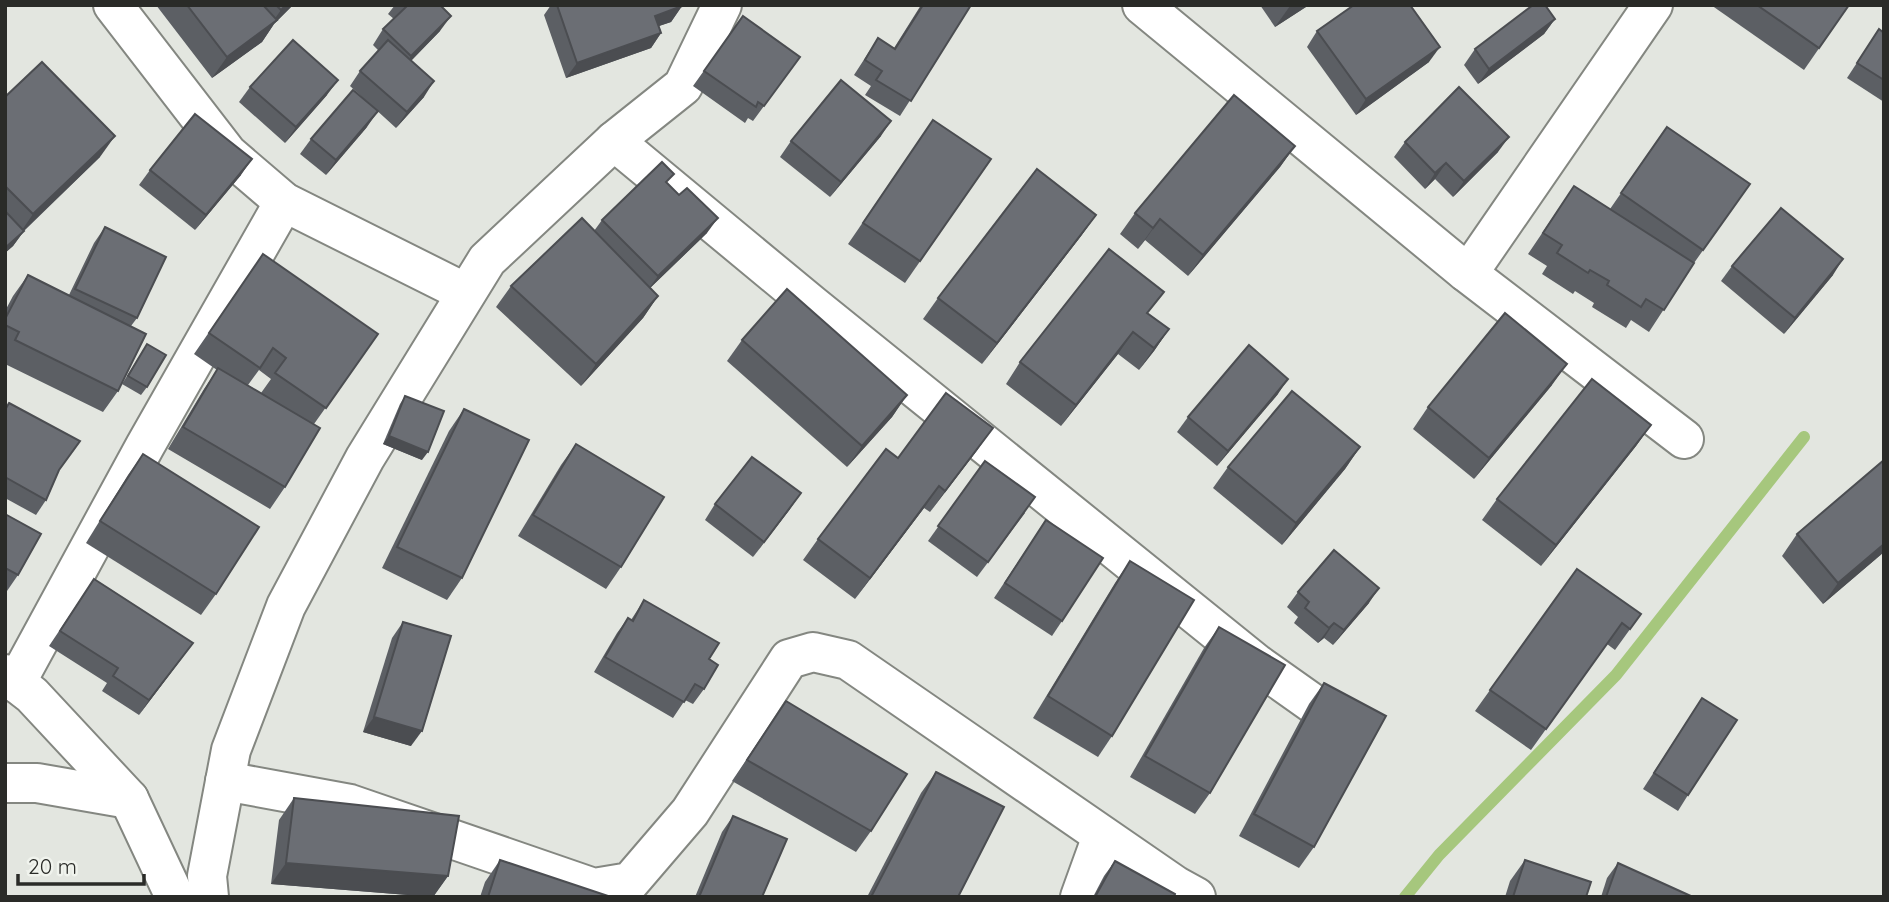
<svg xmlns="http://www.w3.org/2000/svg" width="1889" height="902" viewBox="0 0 1889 902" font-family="Quicksand,sans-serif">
<rect width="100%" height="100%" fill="#e3e6e0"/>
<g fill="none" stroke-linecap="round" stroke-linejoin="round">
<polyline stroke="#a6c77d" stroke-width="12" points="1405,897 1439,855 1616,675 1804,437"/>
<defs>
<g id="minor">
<polyline points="113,5 228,154 284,202 466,293"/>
<polyline points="1142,5 1466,272 1684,439"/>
<polyline points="614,141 812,305 1257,664 1353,732"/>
<polyline points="1466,272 1474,265 1653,5"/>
<polyline points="5,674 32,695 129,799 175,897"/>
<polyline points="16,683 145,446 284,202"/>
<polyline points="225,781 350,804 594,888 630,882 690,812 789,659 813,652 848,660 1176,886 1196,897"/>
<polyline points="5,783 37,783 129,799"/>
<polyline points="209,897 207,876 231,750 286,606 365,458 487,260 614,141 683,86 722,5"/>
<polyline points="1080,897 1102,836"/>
</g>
</defs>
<use href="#minor" stroke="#848781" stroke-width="42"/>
<use href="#minor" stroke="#fff" stroke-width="38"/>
</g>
<g fill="#5c5f64" fill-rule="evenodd">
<polygon points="156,5 293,5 274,24 262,42 212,78"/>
<polygon points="395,5 440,5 440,31 411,61 424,97 396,128 350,86 360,71 379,51 373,45 383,29 394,19 388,14"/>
<polygon points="551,5 681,5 682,6 671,22 659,26 661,33 651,48 566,78 544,15"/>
<polygon points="921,5 971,5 900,116 865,95 871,86 854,75 878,38 894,48"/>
<polygon points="1260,5 1309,5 1275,27"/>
<polygon points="1711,5 1849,5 1804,70"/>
<polygon points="743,16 800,57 753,121 748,118 745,123 693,86"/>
<polygon points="1555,19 1544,34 1478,84 1464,65 1475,49"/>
<polygon points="1879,29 1884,33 1884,102 1847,78"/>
<polygon points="1317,31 1429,62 1356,115 1307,47"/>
<polygon points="250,87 327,95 285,143 239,102"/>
<polygon points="5,97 100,157 24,231 13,246 5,253"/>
<polygon points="933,120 991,159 905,283 848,244"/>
<polygon points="367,127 326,175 300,154 311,139"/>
<polygon points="1667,127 1750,184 1694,263 1649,332 1631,320 1626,328 1592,307 1594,303 1575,291 1573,294 1542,274 1547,266 1528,254 1574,186 1610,209"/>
<polygon points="881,136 830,197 780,157 791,141"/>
<polygon points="1405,142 1498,152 1453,197 1435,179 1425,189 1394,157"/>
<polygon points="1295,146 1280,167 1188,276 1145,240 1138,249 1120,234 1135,213"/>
<polygon points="150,170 241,175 195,230 139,185"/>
<polygon points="1096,215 1081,236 982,364 923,319 938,298"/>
<polygon points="602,220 707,233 650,288 658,296 643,318 581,386 496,307 511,286 594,231"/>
<polygon points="105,227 137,318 131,326 118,391 103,412 5,364 5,311 13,296 28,275 69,295 94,243"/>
<path d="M263,254l115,80 -64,90 -29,63 -15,22 -102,-60 36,-60 13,-19 -23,-16zM259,370l12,9 -10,14 -13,-8z"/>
<polygon points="1732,266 1833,275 1784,334 1721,281"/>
<polygon points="1149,314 1169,329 1154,351 1139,370 1118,354 1061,426 1006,384 1020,362"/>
<polygon points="742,340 907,395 892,417 847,467 727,361"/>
<polygon points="147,344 147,387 141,395 122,384"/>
<polygon points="1552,385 1474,479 1413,429 1428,407"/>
<polygon points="1278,394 1217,466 1177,432 1188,417"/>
<polygon points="405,396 422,460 383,444 400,404"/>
<polygon points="9,403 58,472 46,500 36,515 5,498 5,409"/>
<polygon points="464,409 462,578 447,600 382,568 449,431"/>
<polygon points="1651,425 1636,446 1541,566 1482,520 1497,499"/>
<polygon points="576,444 621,567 606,589 518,536 561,465"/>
<polygon points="1360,447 1345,469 1282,545 1213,488 1228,467"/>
<polygon points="978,449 930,512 924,508 855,599 803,560 818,539 898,458"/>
<polygon points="143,454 216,594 201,615 86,543 128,475"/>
<polygon points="1884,460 1884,552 1823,604 1782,556 1797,534"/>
<polygon points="985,461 1025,513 977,577 928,541"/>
<polygon points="715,504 790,509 753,557 705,520"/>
<polygon points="5,514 18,575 7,591 5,590"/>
<polygon points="1046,520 1062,621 1052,636 994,598"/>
<polygon points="1130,561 1112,736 1098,757 1033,718 1115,583"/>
<polygon points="1577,569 1641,614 1615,650 1607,644 1531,750 1475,711"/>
<polygon points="94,579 193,643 139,715 102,691 107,683 49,646"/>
<polygon points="1298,592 1369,603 1333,645 1324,638 1318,643 1294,623 1298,617 1287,607"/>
<polygon points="644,600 709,659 704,689 693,704 685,700 673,718 594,672 617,633 628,618 631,620"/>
<polygon points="403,622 411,746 363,732 392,638"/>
<polygon points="1219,627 1210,793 1195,814 1130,777 1204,648"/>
<polygon points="1324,683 1314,847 1299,868 1239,836 1309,704"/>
<polygon points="1702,698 1688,795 1678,811 1643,789"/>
<polygon points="786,701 871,831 856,852 732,781"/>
<polygon points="936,772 958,897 867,897 921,793"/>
<polygon points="294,798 448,876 433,897 271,884 279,820"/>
<polygon points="733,816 762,897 695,897 722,832"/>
<polygon points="500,860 611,897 480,897 485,882"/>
<polygon points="1525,860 1586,897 1505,897 1510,881"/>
<polygon points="1115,861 1174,897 1093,897 1104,876"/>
<polygon points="1618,863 1693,897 1601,897 1607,878"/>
</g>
<g fill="#4b4d51">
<polygon points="286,5 293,5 274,24 262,42 212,78 227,57 271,24 281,10"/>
<polygon points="1291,5 1309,5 1275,27 1290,6"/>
<polygon points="682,6 671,22 644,31 655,16"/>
<polygon points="451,16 440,31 400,72 411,56"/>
<polygon points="1555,19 1544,34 1478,84 1489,69"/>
<polygon points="661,33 651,48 566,78 577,63"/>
<polygon points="1440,47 1429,62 1356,115 1366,99"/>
<polygon points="338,80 327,95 285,143 296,127"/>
<polygon points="434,81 424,97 396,128 407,112"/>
<polygon points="378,111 367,127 326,175 336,160"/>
<polygon points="891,121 881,136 830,197 841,182"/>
<polygon points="115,136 100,157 18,236 33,214"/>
<polygon points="1509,137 1498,152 1453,197 1464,181"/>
<polygon points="1295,146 1280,167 1188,276 1203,255"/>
<polygon points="252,159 241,175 195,230 206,215"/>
<polygon points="1446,163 1435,179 1425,189 1435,173"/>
<polygon points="1096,215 1081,236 982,364 997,343"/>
<polygon points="718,218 707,233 647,291 658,276"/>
<polygon points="1160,219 1145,240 1138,249 1153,228"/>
<polygon points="24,231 13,246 5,253 5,248"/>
<polygon points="1843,259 1833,275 1784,334 1795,318"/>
<polygon points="658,296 643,318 581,386 596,364"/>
<polygon points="1169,329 1154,351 1139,370 1154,348"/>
<polygon points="1133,332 1118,354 1061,426 1076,405"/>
<polygon points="1567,364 1552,385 1474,479 1489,458"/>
<polygon points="1288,379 1278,394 1217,466 1228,451"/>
<polygon points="907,395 892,417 847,467 862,446"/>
<polygon points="1651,425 1636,446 1541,566 1556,545"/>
<polygon points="993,428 978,449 930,512 945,491"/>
<polygon points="389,436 428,452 422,460 383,444"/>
<polygon points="1360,447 1345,469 1282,545 1296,523"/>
<polygon points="939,486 924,508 855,599 870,578"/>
<polygon points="801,493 790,509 753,557 764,542"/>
<polygon points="1884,544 1884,552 1823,604 1838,583"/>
<polygon points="1379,588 1369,603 1333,645 1344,630"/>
<polygon points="1334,623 1324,638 1318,643 1329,628"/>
<polygon points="193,643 182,658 139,715 149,700"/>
<polygon points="374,717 422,731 411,746 363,732"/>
<polygon points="286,863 448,876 433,897 271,884"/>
</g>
<g fill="#6b6e74" stroke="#4b4d51" stroke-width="2">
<polygon points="187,5 263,5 277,20 227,57"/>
<polygon points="276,5 286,5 281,10"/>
<polygon points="406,5 440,5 451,16 411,56 383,29 407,6"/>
<polygon points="557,5 681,5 682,6 655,16 661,33 577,63"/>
<polygon points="923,5 971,5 911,101 876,80 882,71 865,60 878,38 895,49"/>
<polygon points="1354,5 1410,5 1440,47 1366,99 1317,31"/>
<polygon points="1533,5 1545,5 1555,19 1489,69 1475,49"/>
<polygon points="1757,5 1849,5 1819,48"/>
<polygon points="743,16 800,57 764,106 758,102 756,107 704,71"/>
<polygon points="1879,29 1884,33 1884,80 1857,63"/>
<polygon points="293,40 338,80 296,127 250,87"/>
<polygon points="388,40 434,81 407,112 360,71"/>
<polygon points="42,62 115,136 33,214 5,186 5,97"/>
<polygon points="841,80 891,121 841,182 791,141"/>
<polygon points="1459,87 1509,137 1464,181 1446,163 1435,173 1405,142"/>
<polygon points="353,90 378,111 336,160 311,139"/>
<polygon points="1234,95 1295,146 1203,255 1160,219 1153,228 1135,213"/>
<polygon points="195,114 252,159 206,215 150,170"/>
<polygon points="933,120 991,159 920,261 863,223"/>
<polygon points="1667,127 1750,184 1703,250 1621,193"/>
<polygon points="662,162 674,174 666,182 679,195 687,188 718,218 658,276 602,220"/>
<polygon points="1037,169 1096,215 997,343 938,298"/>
<polygon points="1574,186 1694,263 1664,310 1646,299 1641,307 1607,285 1609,281 1590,270 1588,273 1557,253 1562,245 1543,233"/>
<polygon points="1781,208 1843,259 1795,318 1732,266"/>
<polygon points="5,211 24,231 5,248"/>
<polygon points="582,218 658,296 596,364 511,286"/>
<polygon points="105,227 166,257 137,318 75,289"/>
<polygon points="1109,249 1164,292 1147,313 1169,329 1154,348 1133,332 1076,405 1020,362"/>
<polygon points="263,254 378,334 326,408 275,373 286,358 273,348 260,368 209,333"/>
<polygon points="28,275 146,334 118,391 15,340 19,332 5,325 5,319"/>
<polygon points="787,289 907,395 862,446 742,340"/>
<polygon points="1505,313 1567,364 1489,458 1428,407"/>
<polygon points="147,344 166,355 147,387 128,376"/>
<polygon points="1249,345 1288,379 1228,451 1188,417"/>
<polygon points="218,368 320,428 285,487 183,427"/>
<polygon points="1592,379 1651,425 1556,545 1497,499"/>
<polygon points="1292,391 1360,447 1296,523 1228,467"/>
<polygon points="946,393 993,428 945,491 939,486 870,578 818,539 886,449 898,458"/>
<polygon points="405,396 444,411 428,452 389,436"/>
<polygon points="9,403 80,441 59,470 46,500 5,477 5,410"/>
<polygon points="464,409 529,440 462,578 397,547"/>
<polygon points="576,444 664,497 621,567 533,515"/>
<polygon points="143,454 259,527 216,594 100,521"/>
<polygon points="752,457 801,493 764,542 715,504"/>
<polygon points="1884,460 1884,544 1838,583 1797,534"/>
<polygon points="985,461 1035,497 988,562 938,526"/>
<polygon points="5,514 41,534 18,575 5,568"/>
<polygon points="1046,520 1103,558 1062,621 1005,583"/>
<polygon points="1334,550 1379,588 1344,630 1334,623 1329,628 1305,608 1309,602 1298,592"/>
<polygon points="1130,561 1194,600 1112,736 1048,696"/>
<polygon points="1577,569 1641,614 1630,629 1622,623 1546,729 1490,690"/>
<polygon points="94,579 193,643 149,700 113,676 118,668 60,631"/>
<polygon points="644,600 719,643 709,659 718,665 704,689 695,684 684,702 605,657 628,618 633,621"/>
<polygon points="403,622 451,636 422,731 374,717"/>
<polygon points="1219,627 1285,665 1210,793 1145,756"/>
<polygon points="1324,683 1386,716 1314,847 1254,814"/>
<polygon points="1702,698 1737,720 1688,795 1654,773"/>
<polygon points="786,701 907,774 871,831 747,760"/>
<polygon points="936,772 1004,807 958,897 871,897"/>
<polygon points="294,798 459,816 448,876 286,863"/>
<polygon points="733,816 787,839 762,897 699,897"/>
<polygon points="500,860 611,897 488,897"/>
<polygon points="1525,860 1591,882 1586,897 1513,897"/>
<polygon points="1115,861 1175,894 1174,897 1095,897"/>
<polygon points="1618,863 1693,897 1606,897"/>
</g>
<rect width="1889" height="902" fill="none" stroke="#2a2b28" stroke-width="14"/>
<path d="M18 874v10h126v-10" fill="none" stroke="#2a2b28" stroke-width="3.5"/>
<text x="28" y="874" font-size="21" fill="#2a2b28" stroke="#f0f3ed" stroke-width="5" paint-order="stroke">20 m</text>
</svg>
